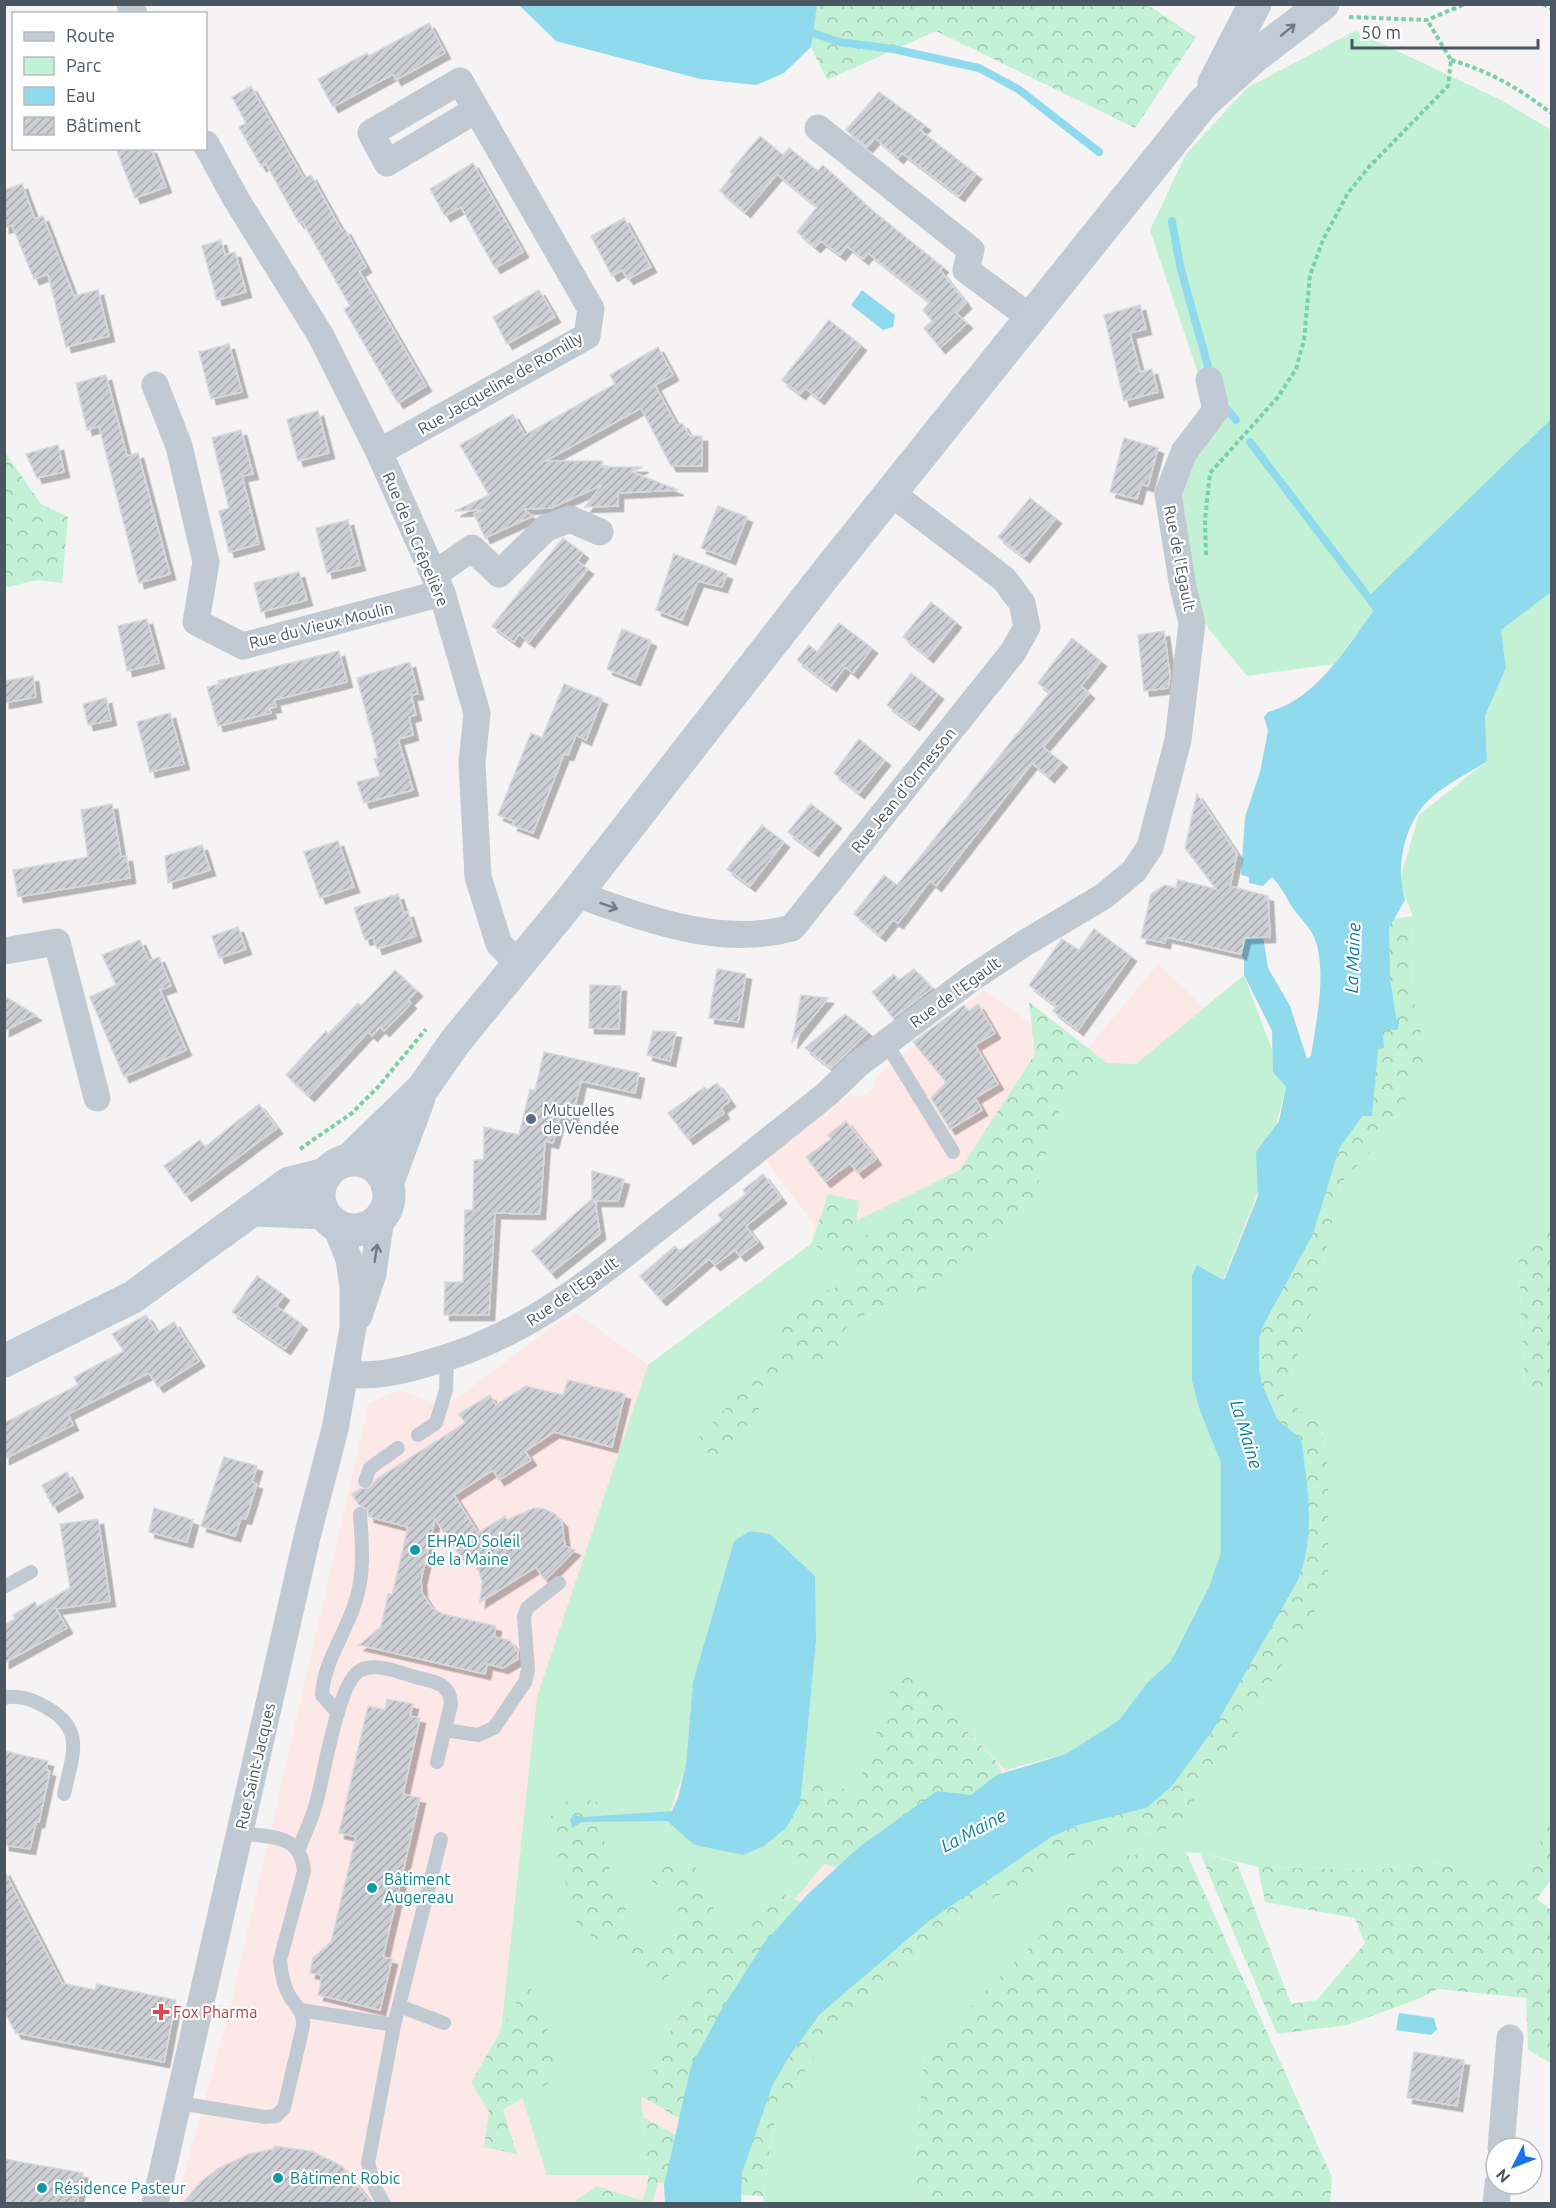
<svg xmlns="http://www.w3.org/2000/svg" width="1556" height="2208" viewBox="0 0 1556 2208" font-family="Ubuntu,sans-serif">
<defs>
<pattern id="forest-crowns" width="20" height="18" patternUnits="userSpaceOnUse" patternTransform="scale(1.5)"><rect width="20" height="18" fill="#c3f1d5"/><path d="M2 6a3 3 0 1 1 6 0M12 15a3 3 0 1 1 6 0" fill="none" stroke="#a0c6b0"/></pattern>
<pattern id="building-hatch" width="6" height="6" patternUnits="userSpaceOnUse" patternTransform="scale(1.5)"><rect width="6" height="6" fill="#cdcfd5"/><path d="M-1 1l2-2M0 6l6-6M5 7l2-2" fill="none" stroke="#a8abb0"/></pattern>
<filter id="shadow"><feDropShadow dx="5.5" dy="5.5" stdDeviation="0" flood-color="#0004"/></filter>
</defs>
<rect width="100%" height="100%" fill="#f5f3f3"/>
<polygon fill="#fce8e6" points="1158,964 1286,1087 1251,1219 1223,1280 1131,1707 858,1848 808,1894 764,1943 692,2066 664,2185 665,2203 176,2204 227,2021 369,1403 399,1390 445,1407 553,1326 576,1313 648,1365 812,1243 814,1224 765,1159 851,1094 862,1097 875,1088 875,1077 984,990 1079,1059"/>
<g fill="#c3f1d5">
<polygon points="1355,31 1501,100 1551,130 1551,419 1525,444 1374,610 1334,664 1247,676 1208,628 1192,584 1181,524 1184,474 1206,397 1150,230 1186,154 1247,88"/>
<polygon points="1551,591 1552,1216 1518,1254 1525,1389 1552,1390 1552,1801 1540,1844 1514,1886 1439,1863 1372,1870 1258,1867 1200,1853 1186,1852 924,2055 912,2203 764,2204 763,2196 775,2119 840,2015 885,1985 962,1915 1096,1844 1176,1827 1328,1464 1320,1425 1283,1398 1316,1298 1341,1183 1388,1133 1426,1059 1411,989 1413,916 1399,882 1419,815 1487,761 1485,716 1506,668 1501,630"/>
<polygon points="1244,975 1286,1087 1259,1189 1223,1280 1192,1278 1192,1381 1200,1411 1221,1463 1221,1552 1209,1587 1171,1661 1147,1683 1119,1720 1066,1754 1006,1770 908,1671 893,1684 856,1794 803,1775 816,1641 770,1534 750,1531 734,1541 693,1682 686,1764 667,1821 694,1845 743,1855 764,1846 824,1864 795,1899 777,1892 726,1936 695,1866 676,1896 681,1933 640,1945 620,1928 629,1899 612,1882 597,1802 578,1927 691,1961 705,1976 673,2027 641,2096 649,2175 547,2175 501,2031 537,1697 648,1365 812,1243 960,1170 1107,1063 1136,1064"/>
</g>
<g fill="url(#forest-crowns)">
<polygon points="812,4 1148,5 1196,37 1135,128 936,31 827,80 811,47"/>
<polygon points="4,451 41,504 68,517 62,583 37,580 8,587 5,583"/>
<polygon points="1413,916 1411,989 1427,1059 1388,1133 1341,1183 1316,1298 1283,1398 1320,1425 1328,1464 1328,1580 1311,1621 1176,1827 1096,1844 962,1915 885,1985 841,2015 775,2119 763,2196 716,2193 723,2144 641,2096 673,2027 705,1976 691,1961 661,1981 578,1927 548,1819 572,1796 597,1802 612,1882 629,1899 620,1928 640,1945 681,1933 676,1896 652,1882 661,1856 695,1866 726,1936 777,1892 815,1908 880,1919 1228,1659 1239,1341 1384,920"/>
<polygon points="1029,1002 1107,1063 1062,1101 1031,1208 978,1246 927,1288 847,1322 843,1353 787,1371 719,1462 695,1442 777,1353 782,1309 861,1277 812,1243 828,1194 859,1201 854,1243 960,1170 1035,1054"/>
<polygon points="1551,1216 1551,1390 1525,1389 1518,1254"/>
<polygon points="908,1670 997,1762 1007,1786 855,1873 745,1841 777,1767 856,1793 893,1684"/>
<polygon points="1551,1801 1551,1879 1537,1899 1551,1910 1551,2063 1528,2050 1526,1998 1438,1989 1418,1999 1347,2025 1277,2034 1200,1853 1237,1863 1291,2004 1317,2000 1365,1943 1355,1918 1265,1902 1258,1867 1372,1870 1439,1863 1514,1886 1540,1844"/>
<polygon points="1186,1852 1332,2177 1330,2203 912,2203 924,2055 1118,1856"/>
<polygon points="528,1982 562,2064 552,2081 503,2110 517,2154 484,2147 489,2112 471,2083"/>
<polygon points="643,2117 688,2142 673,2186 658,2182 652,2203 578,2204 575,2201 597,2186 643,2201 649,2175"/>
</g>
<g fill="#90daee">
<polygon points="519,5 817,5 811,47 784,73 756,85 700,79 556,41"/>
<polygon points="862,290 895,315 893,327 883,330 851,305"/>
<path d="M1551,419v173l-50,38 5,38 -21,48 2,45c-18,12 -39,22 -55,36 -28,24 -37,70 -27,103l-16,28 1,50 6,40 3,4 -1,8h-12l-3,3 1,15 -6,1 -6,67h-10l-23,33 -26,85 -49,90 -5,14v31l3,15 15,35 24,20c7,49 15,94 -3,141l-85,150 -41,56 -26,22 -68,17 -27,12 -122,84 -109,93 -30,41 -18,31 -30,87 -1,30 -76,1 -1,-19 27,-119 32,-59 41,-64 44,-49 50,-46 79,-57 34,4 26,-20 69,-21 53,-34 28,-37 24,-22 38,-74 12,-35v-89l-21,-52 -8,-30v-106l5,-10 26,15 2,-2 33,-82 -2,-44 23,-31 7,-34 -13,-15 -1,-41 -28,-56v-16l-3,-5 4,-16 18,-1 5,31 22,38 17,53 4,-3c5,-34 18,-92 1,-123 -5,-9 -14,-17 -20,-26 -6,-11 -11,-20 -20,-30l-9,9 -14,-3v-6l-8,-2 4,-58 15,-45 8,-41 -4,-14 4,-5c49,-13 77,-63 106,-102l-4,-15z"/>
<polygon points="750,1531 770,1534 815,1576 816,1641 804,1766 800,1803 786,1828 764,1846 743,1855 694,1845 667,1821 582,1822 572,1828 570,1819 573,1815 583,1817 672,1811 678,1798 686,1764 693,1682 734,1541"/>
<polygon points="1399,2013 1434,2018 1437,2029 1431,2035 1396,2030"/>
</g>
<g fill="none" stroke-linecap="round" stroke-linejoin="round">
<g stroke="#90daee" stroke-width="8">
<polyline points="805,30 839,42 893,49 979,68 1018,89 1099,152"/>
<polyline points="1172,221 1180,266 1211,377"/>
<polyline points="1224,406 1236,420"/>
<polyline points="1250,442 1378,610"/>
</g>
</g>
<g fill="url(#building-hatch)" stroke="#d7d9de" stroke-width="1.5" filter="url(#shadow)">
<polygon points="429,23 445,53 396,80 393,74 333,107 318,79 367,53 369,56"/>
<polygon points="251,86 304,179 311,175 342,231 345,229 366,267 359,271 426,386 398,403 344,309 350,306 302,221 299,223 266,164 261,166 239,127 246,123 232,97"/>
<polygon points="879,92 925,125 920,130 976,174 959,196 902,153 898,158 875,138 867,147 846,130"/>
<polygon points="760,136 783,155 789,148 818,171 823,165 872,210 943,267 940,270 966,303 956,313 967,323 940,348 924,328 932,321 923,310 930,302 868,253 863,259 847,246 840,255 821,241 815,247 797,232 817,207 777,174 745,212 720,191 733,174 730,172"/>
<polygon points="116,148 151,148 166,187 135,198"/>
<polygon points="473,163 523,252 495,268 461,207 445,216 430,189"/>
<polygon points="22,184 35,219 43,216 74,296 98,290 109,336 66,347 48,274 34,279 12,225 4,228 4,190"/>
<polygon points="624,218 651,267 628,279 622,270 612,276 591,236"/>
<polygon points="221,240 225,255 235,252 246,292 217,300 202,246"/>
<polygon points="539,290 555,317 507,344 493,317"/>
<polygon points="1140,305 1146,329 1130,333 1140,372 1152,369 1158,392 1124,401 1104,315"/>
<polygon points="829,320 861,345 819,399 805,388 800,394 782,380"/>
<polygon points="229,344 242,392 211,399 199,352"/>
<polygon points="658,347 673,375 655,385 677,426 682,423 690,436 702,436 702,466 671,466 641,408 545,461 602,461 602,467 643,467 632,472 678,490 618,493 618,506 585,507 602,485 551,508 523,509 533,516 485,538 474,514 483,510 455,511 489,495 460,445 513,414 525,435 615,384 610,375"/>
<polygon points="106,375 127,456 138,453 170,574 139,583 99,426 87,430 76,383"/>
<polygon points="318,411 329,453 298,461 287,419"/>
<polygon points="241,430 253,474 242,476 259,544 229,552 219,511 229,508 212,438"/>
<polygon points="1124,438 1158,448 1148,486 1141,484 1137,499 1110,492"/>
<polygon points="58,445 64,472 37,478 26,454"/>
<polygon points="1030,498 1056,518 1024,557 998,537"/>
<polygon points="718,506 747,517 730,559 701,548"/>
<polygon points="348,520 360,565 327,573 316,528"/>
<polygon points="563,538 583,553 577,561 588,569 529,642 519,634 514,642 492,626"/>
<polygon points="674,554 727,574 722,587 698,581 682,620 656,610"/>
<polygon points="299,572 307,600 261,612 254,583"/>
<polygon points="931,602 956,622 928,657 903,637"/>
<polygon points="147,619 159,663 127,671 118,626"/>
<polygon points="839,623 872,648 853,673 845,667 831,686 797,660 809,645 817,652"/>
<polygon points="622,629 651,641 635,680 607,669"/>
<polygon points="1164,631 1170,675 1168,688 1144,691 1138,635"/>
<polygon points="1072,638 1101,661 1081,686 1089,693 1043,747 1062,762 1049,777 1032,763 936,886 930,881 898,923 893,920 880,936 854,914 884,875 897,885 928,847 1050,692 1038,683"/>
<polygon points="339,651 347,682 274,700 276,707 269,708 271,713 218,726 207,687 219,684 218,681"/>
<polygon points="410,662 418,694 411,695 416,715 409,717 413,735 398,739 413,790 364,803 357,782 380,776 374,759 378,758 357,678"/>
<polygon points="911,673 938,694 914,725 887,705"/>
<polygon points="33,676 36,697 4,703 4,681"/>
<polygon points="564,684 602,699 586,740 576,735 568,755 564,754 533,833 512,825 514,821 498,815 531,733 542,738"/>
<polygon points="106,698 111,720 88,725 83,704"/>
<polygon points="170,713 184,764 150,772 137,722"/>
<polygon points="859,739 885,760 859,793 834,773"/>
<polygon points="1197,794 1237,854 1230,886 1268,896 1270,937 1245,938 1241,954 1166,937 1165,943 1141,938 1151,894 1165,885 1176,888 1178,880 1216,889 1185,848"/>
<polygon points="112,804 121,857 127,856 130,878 18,897 13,870 88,857 81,810"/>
<polygon points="811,804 836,823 813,851 788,832"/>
<polygon points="762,825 784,842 750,886 727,869"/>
<polygon points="338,841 354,887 320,898 304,852"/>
<polygon points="202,845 210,870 168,883 165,856"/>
<polygon points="398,894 404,913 408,912 416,936 377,949 373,937 365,940 354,908"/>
<polygon points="238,927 246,949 219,958 212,936"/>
<polygon points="1094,929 1131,956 1078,1030 1053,1011 1056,1006 1029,985 1062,939 1079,950"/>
<polygon points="140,940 149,961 159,957 171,986 160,990 186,1050 124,1077 90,997 116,985 102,955"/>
<polygon points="717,969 746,974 738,1022 709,1018"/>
<polygon points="914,969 932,988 893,1018 872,992 894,974 899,980"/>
<polygon points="395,970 417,991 408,1000 411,1003 384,1031 380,1027 372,1036 368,1032 309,1096 286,1075 326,1031 328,1034 358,1003 361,1006"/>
<polygon points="590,985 621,986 619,1029 589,1028"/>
<polygon points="801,995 828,998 792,1043"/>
<polygon points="4,996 36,1015 4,1031"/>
<polygon points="978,1004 995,1033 975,1045 998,1084 975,1098 982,1110 950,1129 931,1098 946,1082 913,1042 964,1005 969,1011"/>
<polygon points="845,1014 868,1032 831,1068 805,1048"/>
<polygon points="653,1031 676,1032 670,1061 647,1055"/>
<polygon points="544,1052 639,1073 635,1093 581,1081 572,1119 560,1117 553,1143 545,1141 540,1214 495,1213 489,1315 444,1315 445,1282 463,1282 465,1210 473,1210 474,1160 484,1160 484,1127 519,1135 530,1089 535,1091"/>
<polygon points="717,1083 730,1101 721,1108 724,1113 688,1139 668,1113 705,1087 707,1090"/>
<polygon points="259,1104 277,1128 186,1196 164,1166 200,1140 205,1147"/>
<polygon points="846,1121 876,1159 858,1173 850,1163 825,1182 806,1157 831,1139 828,1135"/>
<polygon points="592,1171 624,1179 618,1201 595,1201 600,1234 551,1273 532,1251 592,1199"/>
<polygon points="763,1174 781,1198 746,1226 758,1242 740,1256 735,1250 715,1265 709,1259 661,1300 640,1276 675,1246 680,1251 722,1220 718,1215 746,1194 743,1190"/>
<polygon points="257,1276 284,1295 276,1306 302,1324 285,1349 232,1312"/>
<polygon points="146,1315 157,1333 174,1322 199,1361 158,1387 149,1373 68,1414 73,1425 4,1459 4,1423 78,1385 74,1377 124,1351 112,1334"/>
<polygon points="568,1380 625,1394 612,1447 554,1432 525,1451 531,1460 499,1480 493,1470 454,1495 478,1533 505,1516 507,1520 534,1508 544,1509 555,1514 562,1522 565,1546 575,1550 545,1580 536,1567 480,1602 482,1582 479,1571 471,1561 459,1555 435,1519 421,1580 422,1593 432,1608 443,1614 496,1626 494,1637 509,1640 518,1652 518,1659 503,1668 487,1664 485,1674 359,1645 381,1627 388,1594 392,1595 408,1527 369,1517 367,1509 359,1505 352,1494 360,1489 370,1488 375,1480 465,1423 459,1414 490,1395 496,1405 526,1386 563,1395"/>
<polygon points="224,1457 257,1466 252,1482 257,1484 246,1519 241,1518 235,1536 201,1526"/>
<polygon points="67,1472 78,1492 53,1507 42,1485"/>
<polygon points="154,1508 193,1520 187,1542 149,1532"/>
<polygon points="98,1519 110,1601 56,1609 67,1628 4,1663 4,1625 15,1619 13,1615 35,1602 37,1607 70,1588 60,1524"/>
<polygon points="387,1699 413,1704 410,1716 420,1718 403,1794 420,1798 383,1957 392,1959 380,2010 318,1995 322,1975 310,1973 313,1958 331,1942 356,1837 339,1833 368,1706 385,1710"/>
<polygon points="4,1751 48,1761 46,1770 50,1771 39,1822 36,1822 30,1849 4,1845"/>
<polygon points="4,1870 62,1983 95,1990 97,1984 176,2000 164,2062 16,2033 4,2011"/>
<polygon points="1414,2052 1464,2060 1457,2106 1407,2098"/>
<polygon points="274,2146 311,2151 342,2166 372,2204 182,2204 202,2181 219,2168 249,2154 274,2149"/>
<polygon points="4,2159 83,2173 77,2204 4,2204"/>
</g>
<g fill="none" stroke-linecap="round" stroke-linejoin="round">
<g stroke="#7ad0a6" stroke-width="4" stroke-dasharray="4.5 3" stroke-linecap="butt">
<polyline points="1543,4 1552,9"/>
<polyline points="1349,17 1427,20 1465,4"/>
<path d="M1451,60c40,12 68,28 101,54"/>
<polyline points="1206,555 1205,519 1210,473 1278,397 1296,369 1304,340 1310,275 1323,240 1348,193 1369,167 1448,86 1451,60 1427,20"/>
<polyline points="300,1149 352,1113 378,1087 426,1029"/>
</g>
<g stroke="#c1cad2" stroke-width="14">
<polyline points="886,1043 953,1152"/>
<polyline points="418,1435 436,1423 446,1390 447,1358"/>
<polyline points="365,1481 370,1468 398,1448"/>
<polyline points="4,1587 31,1572"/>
<path d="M4,1698c12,-3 26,1 36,6 47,23 33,48 24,90"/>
<path d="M338,1713l-16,-18c2,-34 23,-60 33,-92 10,-29 7,-59 5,-89"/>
<polyline points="445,1730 478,1735 494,1728 525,1682 528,1670 524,1617 527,1608 559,1583"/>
<path d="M298,1850c6,-14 13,-29 17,-43 9,-28 22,-126 46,-137 17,-8 42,4 58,8 17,4 31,6 32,26l-14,58"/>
<polyline points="399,2006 444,2023"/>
<polyline points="301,2010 394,2025 441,1839"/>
<path d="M179,2103l86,14 11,-1 8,-8 19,-82c1,-14 -6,-18 -13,-29 -7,-12 -9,-24 -10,-37l24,-89c-3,-37 -35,-35 -65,-37"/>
<polyline points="384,2204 376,2190 368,2163 394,2025"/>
</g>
<g stroke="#c1cad2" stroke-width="27">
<polyline points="130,4 134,14"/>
<polyline points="818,128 971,250 966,270 1031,318"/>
<polyline points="206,144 236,199 321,336 379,452 442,593 477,713 472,763 478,877 499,944 519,964"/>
<polyline points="155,385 179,446 206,562 196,622 243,646 442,593"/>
<polyline points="379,452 587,336 591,309 460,81 371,133 387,163 476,110"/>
<polyline points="435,574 472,548 499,574 546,528 570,519 600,532"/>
<path d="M576,894c70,24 142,54 216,34l221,-276 14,-25 -5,-24 -18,-24 -113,-86"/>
<polyline points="4,951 57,942 97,1098"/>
<polyline points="359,1316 373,1274 381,1217"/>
<path d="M345,1374c28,3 53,-2 80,-10 103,-27 170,-87 252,-151 50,-39 100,-79 150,-119l30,-29 115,-87 53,-35 79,-47 30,-25 16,-24 28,-107 14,-117 -9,-36 -15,-93 16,-42 32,-42 -7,-30"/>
<polyline points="1501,2148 1510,2038"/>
<polyline points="155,2204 307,1537 335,1429 353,1328 353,1287 349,1259 335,1224"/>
<polyline points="1496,2204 1498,2184"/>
</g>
<g stroke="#c1cbd6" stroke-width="33">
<polyline points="1214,83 1255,4"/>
<polyline points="349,1160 423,1088 455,1042 576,894 828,571 1203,103 1254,57 1323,4"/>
<circle cx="354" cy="1195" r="35"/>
<polyline points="387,1184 419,1098"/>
<polyline points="253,1210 324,1213"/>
<polyline points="4,1361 133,1297 289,1183 326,1174"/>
</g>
</g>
<defs><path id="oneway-shaft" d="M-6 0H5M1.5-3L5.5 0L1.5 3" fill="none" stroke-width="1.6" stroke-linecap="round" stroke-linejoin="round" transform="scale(1.5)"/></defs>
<use stroke="#6e7984" href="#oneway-shaft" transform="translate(1288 30) rotate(-39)"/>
<g stroke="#6e7983">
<use href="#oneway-shaft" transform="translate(609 906) rotate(19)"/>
<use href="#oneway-shaft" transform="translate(376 1253) rotate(-81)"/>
</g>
<circle fill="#5c6f8a" stroke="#fff" stroke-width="2" cx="531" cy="1119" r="6"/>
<g fill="#0f9aa8" stroke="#fff" stroke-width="2">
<circle cx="415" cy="1550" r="6"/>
<circle cx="372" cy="1888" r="6"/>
<circle cx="278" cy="2178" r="6"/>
<circle cx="42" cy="2188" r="6"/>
</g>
<path fill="#e0444e" stroke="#fff" stroke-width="2" d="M158 2003h6v6h6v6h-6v6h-6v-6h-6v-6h6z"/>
<g text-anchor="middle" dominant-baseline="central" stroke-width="4.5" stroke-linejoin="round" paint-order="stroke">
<g font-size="16" fill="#4a5661" stroke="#fff">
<text transform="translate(500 383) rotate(-30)">Rue Jacqueline de Romilly</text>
<text transform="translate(416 539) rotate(67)">Rue de la Crêpelière</text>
<text transform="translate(1180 558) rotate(79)">Rue de l'Egault</text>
<text transform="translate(321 625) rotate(-14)">Rue du Vieux Moulin</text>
<text transform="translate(903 790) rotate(-51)">Rue Jean d'Ormesson</text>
<text transform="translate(955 992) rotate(-36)">Rue de l'Egault</text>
<text transform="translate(572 1291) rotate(-35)">Rue de l'Egault</text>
<text transform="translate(255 1766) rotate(-77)">Rue Saint-Jacques</text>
</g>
<g font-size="16" fill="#4e5e75" stroke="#fff" text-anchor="start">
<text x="543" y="1110">Mutuelles<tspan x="543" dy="18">de Vendée</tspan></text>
</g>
<g font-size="16" fill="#0d838f" stroke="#fff" text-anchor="start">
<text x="427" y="1541">EHPAD Soleil<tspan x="427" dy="18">de la Maine</tspan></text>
<text x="384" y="1879">Bâtiment<tspan x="384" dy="18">Augereau</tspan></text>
<text x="290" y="2178">Bâtiment Robic</text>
<text x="54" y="2188">Résidence Pasteur</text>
</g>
<g font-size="16" fill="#be3a42" stroke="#fff" text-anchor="start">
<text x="173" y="2012">Fox Pharma</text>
</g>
<g font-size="18" font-style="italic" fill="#0c7c9b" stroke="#fff">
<text transform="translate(1352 958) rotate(-88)">La Maine</text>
<text transform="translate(1247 1434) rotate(73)">La Maine</text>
<text transform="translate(973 1830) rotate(-28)">La Maine</text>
</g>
</g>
<rect width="1556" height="2208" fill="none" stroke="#4a5661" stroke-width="12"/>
<rect x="12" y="12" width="195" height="138" fill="#ffffff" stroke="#b7bbc0" stroke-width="1.5"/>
<rect x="24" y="32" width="30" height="9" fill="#c1cbd6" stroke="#b7bbc0" stroke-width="1.5"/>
<text x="66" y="42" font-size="18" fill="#4a5661">Route</text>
<rect x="24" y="57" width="30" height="18" fill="#c3f1d5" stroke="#b7bbc0" stroke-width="1.5"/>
<text x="66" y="72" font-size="18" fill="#4a5661">Parc</text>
<rect x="24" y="87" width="30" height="18" fill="#90daee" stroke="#b7bbc0" stroke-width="1.5"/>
<text x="66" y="102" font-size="18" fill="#4a5661">Eau</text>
<rect x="24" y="117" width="30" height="18" fill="url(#building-hatch)" stroke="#b7bbc0" stroke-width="1.5"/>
<text x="66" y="132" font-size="18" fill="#4a5661">Bâtiment</text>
<g transform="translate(1514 2166) rotate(228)"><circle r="28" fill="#ffffff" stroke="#b7bbc0" stroke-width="1.5"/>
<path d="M0-4.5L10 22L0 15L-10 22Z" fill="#1a73e8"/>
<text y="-9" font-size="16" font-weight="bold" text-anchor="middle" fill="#4a5661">N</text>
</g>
<path d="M1352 39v9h186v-9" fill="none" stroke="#4a5661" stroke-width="3"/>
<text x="1361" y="39" font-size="18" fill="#4a5661" stroke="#ffffff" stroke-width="4.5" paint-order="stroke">50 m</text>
</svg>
